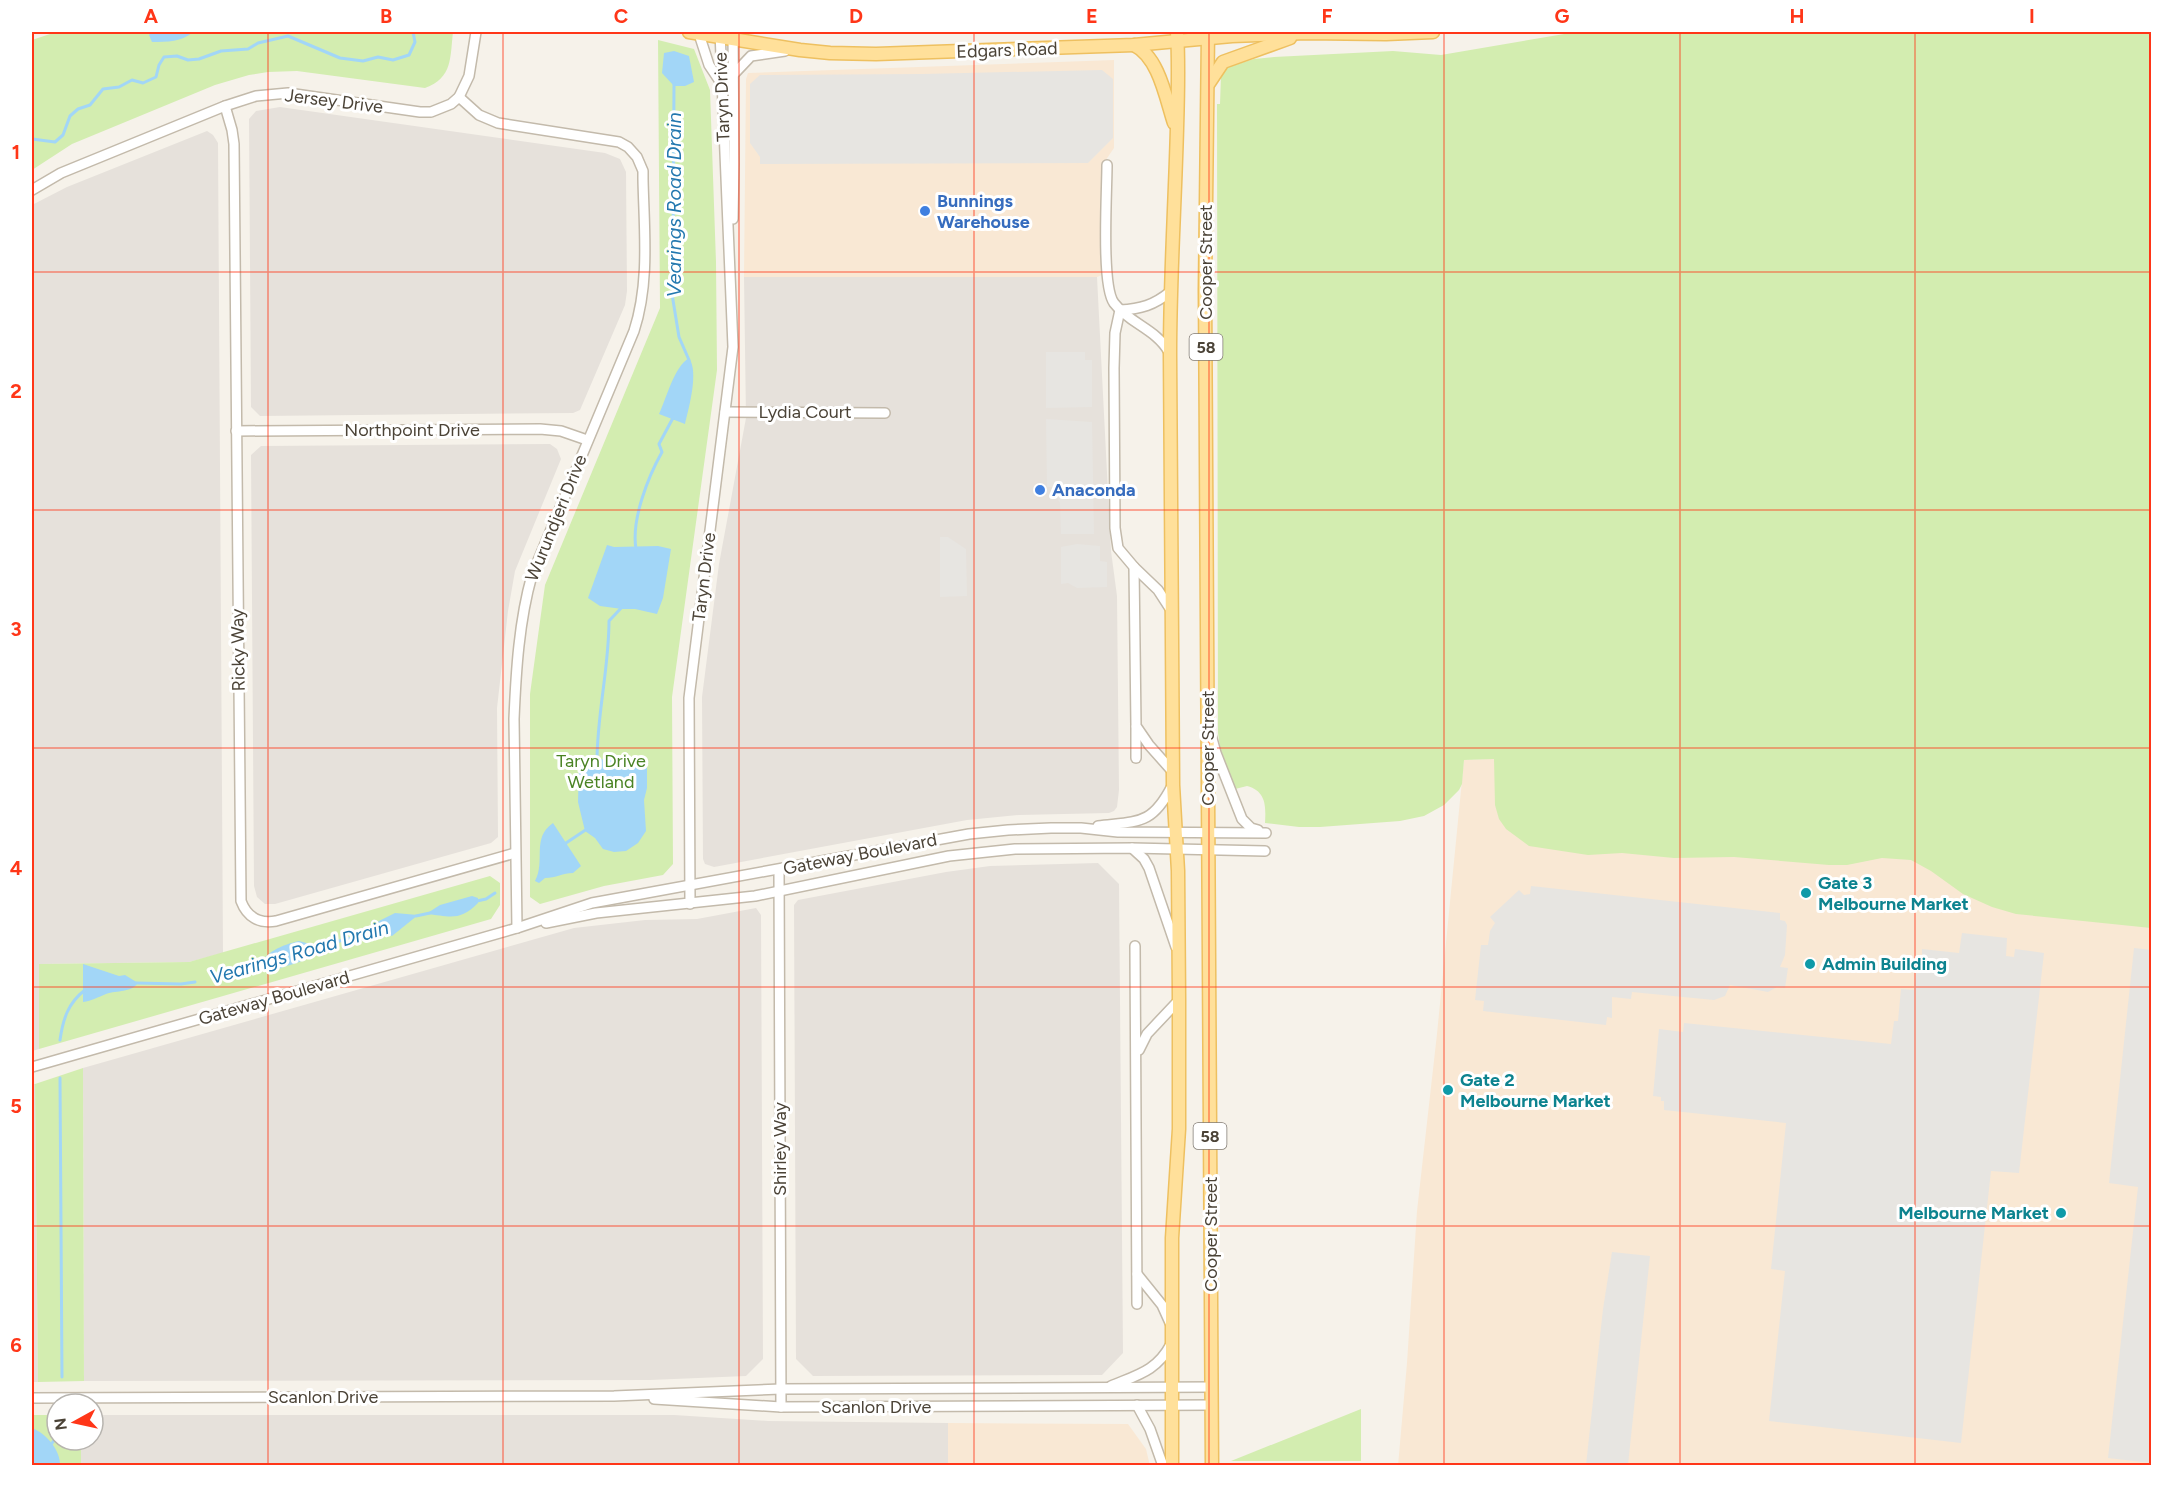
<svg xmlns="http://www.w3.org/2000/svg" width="2183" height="1497" viewBox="0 0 2183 1497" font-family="Figtree,sans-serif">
<rect width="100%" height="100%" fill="#f6f2ea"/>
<g fill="#f9e8d4">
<polygon points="1114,60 1114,148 1101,167 1102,275 1097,277 744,277 746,79 748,73"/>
<polygon points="1750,749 2151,784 2151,1465 1398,1466 1407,1363 1417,1211 1437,1034 1464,760"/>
<polygon points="948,1423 1128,1424 1146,1449 1150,1466 948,1466"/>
</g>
<g fill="#e6e1db">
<polygon points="280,107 605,153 620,159 626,172 627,291 625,305 580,410 573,413 260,416 251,407 249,119 256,111"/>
<polygon points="207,131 213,135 218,143 223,953 189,962 40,964 39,1049 32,1051 32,205 67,187"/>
<polygon points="744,277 1097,277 1111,551 1117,596 1119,790 1117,807 1114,811 1109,813 1019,815 967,820 714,867 705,864 703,859 702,697 719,564 746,418"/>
<polygon points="550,444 557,449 561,459 515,571 508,611 497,708 498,837 491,843 275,904 265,904 257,897 254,886 251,455 261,446"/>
<polygon points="1098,863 1119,884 1123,1353 1102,1375 813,1376 796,1359 794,905 798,900 946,872 990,866"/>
<polygon points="756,908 761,915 763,1359 746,1376 650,1380 84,1381 83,1068 574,928 645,920 697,919"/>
<polygon points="32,1084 35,1084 38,1382 32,1382"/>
<polygon points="93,1415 674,1415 768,1421 948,1423 948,1465 81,1466 81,1440 93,1440"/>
</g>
<g fill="#d3edb0">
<path d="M56,32h397c-3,25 0,46 -28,56l-128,-17 -29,1 -19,3 -34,10 -143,59 -40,26v-130z"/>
<path d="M1576,32h575v896l-135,-14 -24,-7 -29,-13 -32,-23 -20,-11 -29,-2 -35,7h-18l-95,-8 -60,1 -52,-5 -34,2 -59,-9 -23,-17 -7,-10 -4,-14 -1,-46 -30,1 -2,24 -3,6 -15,15 -20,11 -24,5 -80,6h-21l-34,-4c1,-17 1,-32 -18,-37l-12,3 -15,-42 -2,-14 -1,-629h3l1,-29 4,-7 29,-9 20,-2 119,-6 48,4z"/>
<polygon points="658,40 694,49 710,90 716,262 717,370 672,697 673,864 663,875 604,886 540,904 530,897 530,694 545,585 660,308"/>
<polygon points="490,876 500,883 500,905 491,919 39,1049 39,964 189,962"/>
<polygon points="83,1068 84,1381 38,1382 35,1084"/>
<polygon points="1361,1409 1361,1461 1231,1461"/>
<polygon points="32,1415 57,1415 57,1440 81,1440 81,1465 32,1465"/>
</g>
<g fill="#e7e5e1">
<polygon points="1102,70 1113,79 1113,138 1088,163 760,164 760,157 750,143 750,84 760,75 922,74"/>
<polygon points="1046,352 1085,352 1085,360 1092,360 1092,407 1046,408"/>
<polygon points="1046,419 1092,422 1094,534 1061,534 1060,503 1054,493 1053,487 1047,487"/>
<polygon points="940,537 948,537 966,549 967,596 940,597"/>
<polygon points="1077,544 1100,546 1100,561 1107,562 1107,587 1077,588 1068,583 1061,584 1061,547"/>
<polygon points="1531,886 1780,913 1780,920 1785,921 1787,925 1785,955 1780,967 1788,968 1785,988 1777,987 1768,992 1730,985 1725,996 1714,1000 1632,992 1631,999 1612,997 1612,1018 1607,1017 1606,1025 1483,1011 1484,1001 1475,1000 1481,945 1488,945 1490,931 1495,923 1490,917 1519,890 1524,895 1530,894"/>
<polygon points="1962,933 2007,938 2006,956 2014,957 2015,949 2044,953 2019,1173 1991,1171 1961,1443 1769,1421 1785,1271 1771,1269 1786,1123 1664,1110 1664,1101 1661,1101 1661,1097 1653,1096 1659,1029 1683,1032 1684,1023 1891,1044 1894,1021 1898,1021 1901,989 1914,990 1918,958 1922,958 1922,949 1959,953"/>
<polygon points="2134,948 2152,950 2151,1463 2108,1458 2138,1187 2109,1183"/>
<polygon points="1612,1252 1650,1256 1628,1465 1586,1465 1603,1309"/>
</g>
<g fill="#a2d6f7">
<path d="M151,32h42c-11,10 -26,10 -41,10l-3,-7z"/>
<polygon points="674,51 689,56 694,82 685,86 674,86 662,73 664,53"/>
<path d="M689,358c10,14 0,49 -4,66l-26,-10c8,-17 15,-47 30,-56z"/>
<polygon points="607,545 614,547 658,546 671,549 663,598 657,614 635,609 622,609 600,606 588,598"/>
<polygon points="616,757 647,765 647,788 644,800 646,831 638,843 626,851 614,852 603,849 595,838 585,831 578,802 579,763"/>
<path d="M553,823l28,43 -8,7c-10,0 -17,5 -28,5l-6,5 -4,-2c11,-20 -4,-43 18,-58z"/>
<path d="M472,896l6,2v5c-19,19 -28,13 -52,11l14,-9z"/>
<polygon points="395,913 418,915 392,936 385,933 366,933 379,921"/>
<path d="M299,941l11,3c6,20 -23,19 -33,26l-19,-1c6,-17 24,-24 41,-28z"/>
<path d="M83,964l36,12 6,-1 13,8c-8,10 -20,7 -32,11 -8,3 -14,7 -23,8z"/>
<path d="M32,1428c15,6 28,22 28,37h-28z"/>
</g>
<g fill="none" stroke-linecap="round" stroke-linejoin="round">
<g stroke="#a2d6f7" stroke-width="3">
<polyline points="674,83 673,273 676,277 672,294 679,337 689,360"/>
<polyline points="32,139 55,142 63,135 70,116 78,109 90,105 103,89 119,87 132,80 143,83 156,77 159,65 164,57 177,56 188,60 199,59 221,51 248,49 258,43 288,36 340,58 363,61 378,57 393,60 409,55 415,42 413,32"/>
<path d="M636,549c-5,-29 12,-72 26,-97l-3,-8 15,-28"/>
<path d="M597,761c0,-47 12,-93 12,-140l14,-15"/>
<polyline points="563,845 587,829"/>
<polyline points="477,901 486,899 495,893"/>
<polyline points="416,916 430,913"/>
<polyline points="310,948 352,938 367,932"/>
<polyline points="213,979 259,968"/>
<polyline points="136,983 181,984 195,982"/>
<path d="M60,1040c3,-21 8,-37 25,-50"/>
<polyline points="60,1078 62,1377"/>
<polyline points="50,1446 57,1436"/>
</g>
<defs>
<g id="minor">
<polyline points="699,34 709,65 721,83"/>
<polyline points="732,76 751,56 785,51"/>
<polyline points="459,97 469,76 476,32"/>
<path d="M225,106l7,24 2,14 7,757c6,16 18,23 35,20l239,-68"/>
<path d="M1107,165c0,26 -6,121 7,138 16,21 42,26 55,49"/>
<path d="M32,190l29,-17 164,-67 31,-10 32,-3 132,19h11l20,-8 8,-7 20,18 19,8 121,19 9,5 9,10 6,14v8c1,50 7,103 -9,152l-102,244c-13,46 -16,96 -18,144l3,209"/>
<polyline points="733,219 734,164 733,32"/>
<polyline points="1120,310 1115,333 1114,368 1115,528 1118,548 1134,567 1136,726 1149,745 1173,772"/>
<path d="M1120,310c21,-1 34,-5 50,-18"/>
<polyline points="725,412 885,413"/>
<polyline points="236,431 540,429 561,431 587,440"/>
<polyline points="1134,567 1158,590 1171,610"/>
<polyline points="1211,735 1216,753 1242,819 1251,828 1258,830"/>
<polyline points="1136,758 1136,727"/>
<path d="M1098,826c41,-5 54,-1 74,-40"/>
<polyline points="1132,848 1144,859 1149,868 1176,947"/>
<polyline points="779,870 781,1407"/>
<polyline points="690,904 689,698 733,347 720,32"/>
<polyline points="546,923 596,913 755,896 949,856 1015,849 1132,848 1265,851"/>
<polyline points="1135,946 1137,1304"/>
<polyline points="1139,1050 1147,1034 1179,1000"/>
<polyline points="32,1067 517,928 592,903 969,834 1008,830 1051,828 1081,828 1118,832 1266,833"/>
<polyline points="1137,1274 1162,1305 1171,1325"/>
<path d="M1111,1386c26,-11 46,-15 60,-42"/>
<polyline points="32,1398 614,1396 781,1389 1212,1387"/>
<polyline points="654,1399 781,1407 1212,1405"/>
<polyline points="1137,1405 1150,1429 1163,1466"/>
</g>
<g id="major">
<polyline points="689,32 800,50 830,53 876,54 1134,45 1232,36 1306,33 1386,34 1433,32"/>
<polyline points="1208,32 1205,290 1212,1466"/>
<path d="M1134,45c25,12 32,54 40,78"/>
<polyline points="1209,83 1223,62 1290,38"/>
<path d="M1172,1466v-228l7,-109v-129l-1,-129 -5,-86 -3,-431c0,-76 5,-151 7,-226 1,-32 2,-64 0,-96"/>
</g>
</defs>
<use href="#minor" stroke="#c3baab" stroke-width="12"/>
<use href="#major" stroke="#eec060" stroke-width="15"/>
<use href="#minor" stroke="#fff" stroke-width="9"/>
<use href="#major" stroke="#ffe09a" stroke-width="12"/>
</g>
<path fill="none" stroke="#ff3618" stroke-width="1.5" stroke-opacity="0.55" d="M268,32v1434M503,32v1434M739,32v1434M974,32v1434M1209,32v1434M1444,32v1434M1680,32v1434M1915,32v1434M32,272h2120M32,510h2120M32,748h2120M32,987h2120M32,1226h2120"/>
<g fill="#3f7fe0" stroke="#fff" stroke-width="2">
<circle cx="925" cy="211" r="6"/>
<circle cx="1040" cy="490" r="6"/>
</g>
<g fill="#0f9aa8" stroke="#fff" stroke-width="2">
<circle cx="1806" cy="893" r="6"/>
<circle cx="1810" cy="964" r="6"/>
<circle cx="1448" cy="1090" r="6"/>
<circle cx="2061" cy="1213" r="6"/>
</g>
<g text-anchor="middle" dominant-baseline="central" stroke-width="6" stroke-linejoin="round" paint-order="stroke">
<g fill="#fff" stroke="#817b73" stroke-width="1.5">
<rect x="1189.5" y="334" width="33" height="26" rx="4.5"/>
<rect x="1193.5" y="1123" width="33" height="26" rx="4.5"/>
</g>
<g font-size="16" font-weight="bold" fill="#4b4337">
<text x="1206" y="347">58</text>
<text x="1210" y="1136">58</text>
</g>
<g font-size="18" fill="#4b4337" stroke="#fff">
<text transform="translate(1007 50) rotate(-2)">Edgars Road</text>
<text transform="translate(722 97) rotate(-92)">Taryn Drive</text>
<text transform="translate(334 101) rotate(7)">Jersey Drive</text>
<text transform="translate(1206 262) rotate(-90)">Cooper Street</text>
<text x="805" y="412">Lydia Court</text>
<text x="412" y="430">Northpoint Drive</text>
<text transform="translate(556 518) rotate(-68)">Wurundjeri Drive</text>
<text transform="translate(704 577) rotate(-83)">Taryn Drive</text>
<text transform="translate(238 650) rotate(-91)">Ricky Way</text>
<text transform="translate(1208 748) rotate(-90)">Cooper Street</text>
<text transform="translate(860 854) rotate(-11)">Gateway Boulevard</text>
<text transform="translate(274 998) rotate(-16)">Gateway Boulevard</text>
<text transform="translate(780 1149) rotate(-90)">Shirley Way</text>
<text transform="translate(1211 1234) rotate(-90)">Cooper Street</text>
<text x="323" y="1397">Scanlon Drive</text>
<text x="876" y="1407">Scanlon Drive</text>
</g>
<g font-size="18" font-weight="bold" fill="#366cbe" stroke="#fff" text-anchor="start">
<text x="937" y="201">Bunnings<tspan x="937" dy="21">Warehouse</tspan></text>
<text x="1052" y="490">Anaconda</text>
</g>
<g font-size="18" fill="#4a8324" stroke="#fff">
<text x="601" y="761">Taryn Drive<tspan x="601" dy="21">Wetland</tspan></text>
</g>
<g font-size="18" font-weight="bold" fill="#0d838f" stroke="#fff" text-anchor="start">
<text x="1818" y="883">Gate 3<tspan x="1818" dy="21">Melbourne Market</tspan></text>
<text x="1822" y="964">Admin Building</text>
<text x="1460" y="1080">Gate 2<tspan x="1460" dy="21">Melbourne Market</tspan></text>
<text x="2049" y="1213" text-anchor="end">Melbourne Market</text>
</g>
<g font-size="20" font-style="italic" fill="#2378af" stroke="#fff">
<text transform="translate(674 205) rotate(-90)">Vearings Road Drain</text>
<text transform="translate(299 952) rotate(-16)">Vearings Road Drain</text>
</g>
</g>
<rect width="2183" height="1497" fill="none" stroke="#ffffff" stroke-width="66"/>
<g transform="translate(75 1422) rotate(262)"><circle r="28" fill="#ffffff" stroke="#b7b4af" stroke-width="1.5"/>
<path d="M0-4.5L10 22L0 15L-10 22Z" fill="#ff3618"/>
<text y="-9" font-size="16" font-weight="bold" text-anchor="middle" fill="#4b4337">N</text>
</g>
<rect x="33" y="33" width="2117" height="1431" fill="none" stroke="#ff3618" stroke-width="2"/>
<g font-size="20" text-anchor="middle" font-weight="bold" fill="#ff3618">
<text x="151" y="23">A</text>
<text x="386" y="23">B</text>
<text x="621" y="23">C</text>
<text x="856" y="23">D</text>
<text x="1092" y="23">E</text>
<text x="1327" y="23">F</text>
<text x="1562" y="23">G</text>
<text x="1797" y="23">H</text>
<text x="2032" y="23">I</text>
<text x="16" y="159">1</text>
<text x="16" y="398">2</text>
<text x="16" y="636">3</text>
<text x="16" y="875">4</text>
<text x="16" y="1113">5</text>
<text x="16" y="1352">6</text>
</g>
</svg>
